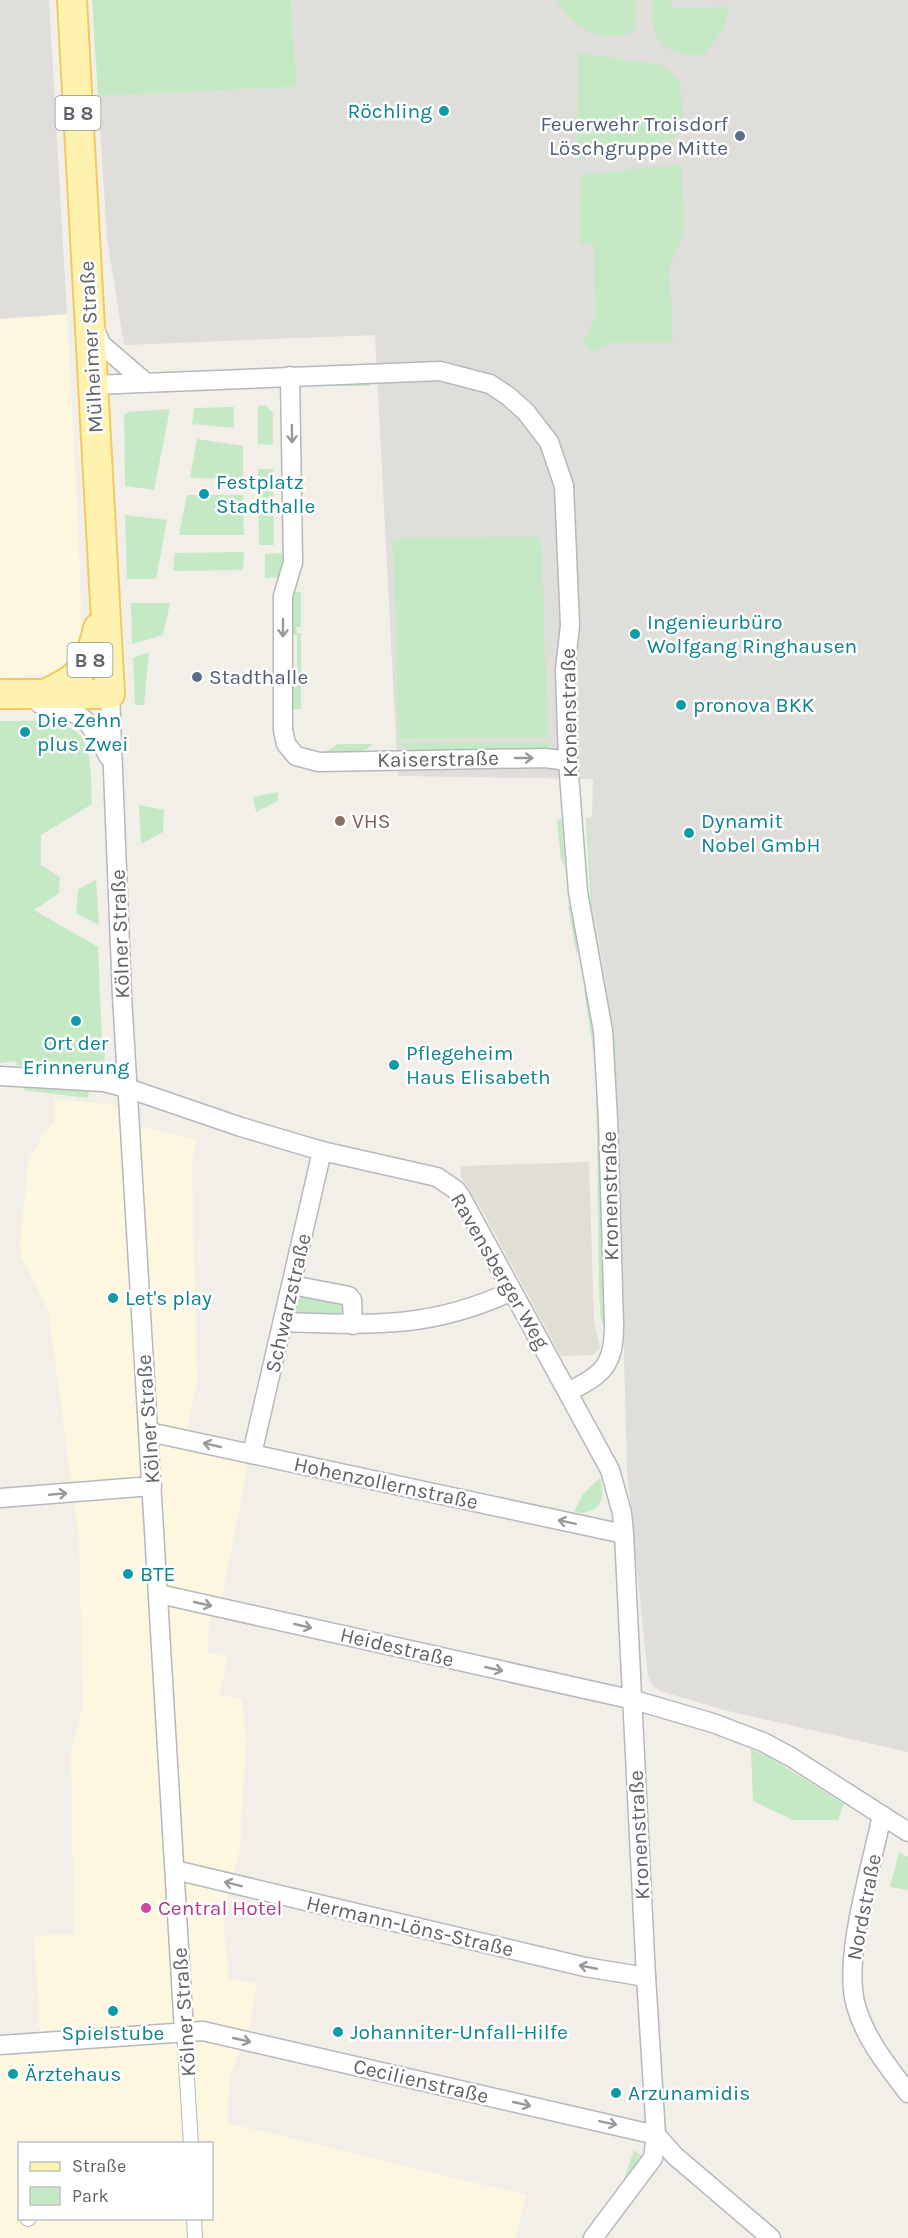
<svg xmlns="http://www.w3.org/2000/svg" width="908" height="2238" viewBox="0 0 908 2238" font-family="Karla,sans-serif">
<rect width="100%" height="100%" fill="#f1efe8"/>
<g fill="#fef7e0" fill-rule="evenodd">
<polygon points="67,314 78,523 82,622 80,647 71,662 55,674 0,678 0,319"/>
<path d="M55,1099l59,6 27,22 56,12 -5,25 5,219 -14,62 66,14 -27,137 -12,20 -3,36 21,5 -9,37 23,5 4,40 -6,110 -17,67 6,62 28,6 -8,45 -19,47 -3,47 299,72 -10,43h-516v-203l40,-3 -6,-96 40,-2 -3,-182 12,-46 -4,-165 -31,-232 -27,-53 -1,-13 8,-80 16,-31 10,-8zM20,2144h192v74h-192z"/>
</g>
<g fill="#e0deda">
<polygon points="0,0 49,0 67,314 0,319"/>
<polygon points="291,0 908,0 908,1752 724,1710 663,1692 654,1687 648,1677 627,1471 616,1044 592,900 588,818 592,817 593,779 398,776 375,335 124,345 107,238 98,96 297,87"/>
</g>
<polygon fill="#e1ded6" points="589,1162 594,1319 600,1349 593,1355 561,1356 483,1212 460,1176 461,1166"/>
<g fill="#c5e8c5">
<polygon points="92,0 291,0 297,87 98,96"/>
<path d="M556,0h79v30c-30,19 -63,-4 -79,-30z"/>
<path d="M652,0h19v8l59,-1 -7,23 -19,24c-41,4 -54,-15 -52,-54z"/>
<polygon points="578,53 663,65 680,82 683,122 676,138 577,160"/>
<polygon points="681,164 684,231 669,269 673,342 612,342 593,352 583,340 595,318 594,244 579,244 580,175"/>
<polygon points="370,381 370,386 311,386 316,384"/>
<polygon points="266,405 273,414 273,445 258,444 258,406"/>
<polygon points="234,407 234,428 192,424 194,408"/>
<polygon points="170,409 154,490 125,486 124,415 128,412"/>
<polygon points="197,439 243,446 243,479 190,478"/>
<polygon points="258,469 273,469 274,545 259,545"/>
<polygon points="187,495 243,495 244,535 179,535"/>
<polygon points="125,515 167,520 156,579 127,579"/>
<polygon points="541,537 548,737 398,739 393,538"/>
<polygon points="244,552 243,570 173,571 175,553"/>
<polygon points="282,553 283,577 265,578 265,554"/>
<polygon points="293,592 301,592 301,627 296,627 297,633 301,633 301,709 287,709 287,674 297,674 297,635 287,635 288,610"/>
<polygon points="131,603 170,603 163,635 132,644"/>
<polygon points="149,652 144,705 135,705 133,658"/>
<path d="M0,721c28,1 76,-8 87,27 5,17 4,39 5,56l-51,31v30l19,12 -1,16 -25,17 64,37 4,93 3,13 -1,14 -6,2 -73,-3 -9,-1v-4l-16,2z"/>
<polygon points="548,742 548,749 412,751 398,743"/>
<path d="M338,744h35c-14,14 -35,10 -53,11z"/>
<polygon points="278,792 278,801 256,812 253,797"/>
<polygon points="139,805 164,810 163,832 141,844"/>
<polygon points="562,818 565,867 561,859 557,821"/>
<polygon points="586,818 588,818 593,912 616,1044 623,1307 615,1060 591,912"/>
<polygon points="96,880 99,925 76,913 78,889"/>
<polygon points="568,906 570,906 578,945 577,956"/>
<polygon points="584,989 588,993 598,1050 606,1332 601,1319 599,1294 596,1071"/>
<polygon points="26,1084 89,1090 88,1098 23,1090"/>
<polygon points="302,1296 342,1304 345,1306 345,1315 297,1314 294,1309 296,1300"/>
<path d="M600,1478c7,21 -1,38 -26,34l9,-18z"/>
<polygon points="751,1749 774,1760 844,1804 838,1820 793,1820 753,1801"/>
<polygon points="899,1852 908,1857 908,1890 890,1887"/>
<polygon points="634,2150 643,2157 622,2185"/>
</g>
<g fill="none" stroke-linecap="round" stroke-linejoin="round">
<defs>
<g id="pedestrian">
<polyline points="184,2031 191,2144"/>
<polyline points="194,2218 195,2238"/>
<polyline points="28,2219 29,2218"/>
</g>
<g id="minor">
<polyline points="95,329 101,344 144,381"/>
<polyline points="290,376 293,562 283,596 283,730 286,744 296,756 319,762 545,758 568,761"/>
<path d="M93,385l347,-14 50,13 18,12 18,16 23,30 15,44 6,139 -5,45 3,91 10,131 25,139 5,89 6,205c0,41 -11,49 -46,67"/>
<polyline points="110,694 122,996 184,2031"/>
<path d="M40,704c41,6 50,15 68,52"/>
<polyline points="0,1076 104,1082 127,1088 241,1127 322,1151 437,1177 456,1190 461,1197 610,1470 622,1513 624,1534 646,1977 656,2135 653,2158 593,2238"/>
<polyline points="292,1285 349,1296 352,1300 353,1325"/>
<path d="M285,1322c86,3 146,7 227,-31"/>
<polyline points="149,1432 624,1534"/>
<polyline points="252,1454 322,1151"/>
<polyline points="0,1498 152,1486"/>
<polyline points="159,1594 634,1700 713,1723 763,1742 791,1757 908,1832"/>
<path d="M882,1815c-10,50 -40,144 -26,191 10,34 31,59 52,87"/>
<polyline points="175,1870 585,1967 646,1977"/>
<polyline points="0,2045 203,2031 656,2135"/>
<polyline points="656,2135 675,2156 771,2238"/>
</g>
<g id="primary">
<path d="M47,693c36,-17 42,-26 51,-65"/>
<polyline points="0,694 110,694 72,0"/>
</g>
</defs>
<use href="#pedestrian" stroke="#b5b8bc" stroke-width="16"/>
<use href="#minor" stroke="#b5b8bc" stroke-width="21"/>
<use href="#primary" stroke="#f2c960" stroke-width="32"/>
<use href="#pedestrian" stroke="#fff" stroke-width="14"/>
<use href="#minor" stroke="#fff" stroke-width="18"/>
<use href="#primary" stroke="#fff2af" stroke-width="28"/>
</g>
<defs><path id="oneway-shaft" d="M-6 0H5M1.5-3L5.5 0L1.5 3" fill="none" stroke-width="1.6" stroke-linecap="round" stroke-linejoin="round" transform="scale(1.5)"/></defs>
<g stroke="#979a9d">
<use href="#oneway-shaft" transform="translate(292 434) rotate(89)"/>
<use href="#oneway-shaft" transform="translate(283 628) rotate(90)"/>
<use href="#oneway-shaft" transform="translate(524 758)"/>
<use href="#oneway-shaft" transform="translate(212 1445) rotate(-167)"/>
<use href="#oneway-shaft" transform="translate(58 1494) rotate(-5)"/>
<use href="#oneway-shaft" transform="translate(567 1522) rotate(-168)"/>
<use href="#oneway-shaft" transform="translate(203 1604) rotate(13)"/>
<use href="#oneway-shaft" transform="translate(303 1626) rotate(13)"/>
<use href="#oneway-shaft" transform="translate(494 1669) rotate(13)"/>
<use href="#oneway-shaft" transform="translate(233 1884) rotate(-166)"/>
<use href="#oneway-shaft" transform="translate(588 1967) rotate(-169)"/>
<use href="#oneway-shaft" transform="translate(242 2040) rotate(13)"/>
<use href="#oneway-shaft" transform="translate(522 2104) rotate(13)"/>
<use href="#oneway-shaft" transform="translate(608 2123) rotate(12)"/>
</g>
<g fill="#0f9aa8" stroke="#fff" stroke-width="2">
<circle cx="444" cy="111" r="6"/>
<circle cx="204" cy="494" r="6"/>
<circle cx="635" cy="634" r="6"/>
<circle cx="681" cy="705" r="6"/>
<circle cx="25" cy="732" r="6"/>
<circle cx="689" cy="833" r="6"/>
<circle cx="76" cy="1021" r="6"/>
<circle cx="394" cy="1065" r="6"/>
<circle cx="113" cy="1298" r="6"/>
<circle cx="128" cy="1574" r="6"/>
<circle cx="113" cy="2011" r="6"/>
<circle cx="338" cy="2032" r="6"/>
<circle cx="13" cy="2074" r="6"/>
<circle cx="616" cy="2093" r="6"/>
</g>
<g fill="#5c6f8a" stroke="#fff" stroke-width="2">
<circle cx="740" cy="136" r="6"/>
<circle cx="197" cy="677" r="6"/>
</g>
<circle fill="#8d6e63" stroke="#fff" stroke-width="2" cx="340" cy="821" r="6"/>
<circle fill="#d1479c" stroke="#fff" stroke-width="2" cx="146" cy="1908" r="6"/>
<g text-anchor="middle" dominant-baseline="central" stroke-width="5" stroke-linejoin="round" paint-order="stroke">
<g fill="#fff" stroke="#8f9295" stroke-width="1.5">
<rect x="55.5" y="96" width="45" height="34" rx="4.5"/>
<rect x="67.5" y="643" width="45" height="34" rx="4.5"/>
</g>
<g font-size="20" font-weight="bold" fill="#5f6368">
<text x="78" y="113">B 8</text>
<text x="90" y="660">B 8</text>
</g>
<g font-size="21" fill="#0d838f" stroke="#fff" text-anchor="start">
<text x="432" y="111" text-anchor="end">Röchling</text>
<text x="216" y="482">Festplatz<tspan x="216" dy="24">Stadthalle</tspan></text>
<text x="647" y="622">Ingenieurbüro<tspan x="647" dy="24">Wolfgang Ringhausen</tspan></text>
<text x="693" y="705">pronova BKK</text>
<text x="37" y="720">Die Zehn<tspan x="37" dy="24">plus Zwei</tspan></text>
<text x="701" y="821">Dynamit<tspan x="701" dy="24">Nobel GmbH</tspan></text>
<text x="76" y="1043" text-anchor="middle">Ort der<tspan x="76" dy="24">Erinnerung</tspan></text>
<text x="406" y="1053">Pflegeheim<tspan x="406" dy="24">Haus Elisabeth</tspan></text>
<text x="125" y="1298">Let's play</text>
<text x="140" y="1574">BTE</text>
<text x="350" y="2032">Johanniter-Unfall-Hilfe</text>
<text x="113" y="2033" text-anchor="middle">Spielstube</text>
<text x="25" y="2074">Ärztehaus</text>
<text x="628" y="2093">Arzunamidis</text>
</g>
<g font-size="21" fill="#4e5e75" stroke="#fff" text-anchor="end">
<text x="728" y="124">Feuerwehr Troisdorf<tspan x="728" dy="24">Löschgruppe Mitte</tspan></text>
<text x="209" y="677" text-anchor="start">Stadthalle</text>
</g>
<g font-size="21" fill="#5f6368" stroke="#fff">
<text transform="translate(91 347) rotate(-93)">Mülheimer Straße</text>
<text transform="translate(569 713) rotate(-91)">Kronenstraße</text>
<text transform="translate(438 759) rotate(-1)">Kaiserstraße</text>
<text transform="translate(120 934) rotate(-92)">Kölner Straße</text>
<text transform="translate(610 1196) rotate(-91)">Kronenstraße</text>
<text transform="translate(500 1271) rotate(60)">Ravensberger Weg</text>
<text transform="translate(288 1303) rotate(-77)">Schwarzstraße</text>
<text transform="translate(148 1419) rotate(-94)">Kölner Straße</text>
<text transform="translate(386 1483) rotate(12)">Hohenzollernstraße</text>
<text transform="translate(397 1647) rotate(13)">Heidestraße</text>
<text transform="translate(639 1835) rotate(-93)">Kronenstraße</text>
<text transform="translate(864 1907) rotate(-79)">Nordstraße</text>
<text transform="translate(410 1926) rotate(13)">Hermann-Löns-Straße</text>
<text transform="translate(184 2012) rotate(-94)">Kölner Straße</text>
<text transform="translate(421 2081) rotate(13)">Cecilienstraße</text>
</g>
<g font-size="21" fill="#785e54" stroke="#fff" text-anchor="start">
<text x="352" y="821">VHS</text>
</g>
<g font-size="21" fill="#b23c85" stroke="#fff" text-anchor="start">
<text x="158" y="1908">Central Hotel</text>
</g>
</g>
<rect x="18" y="2142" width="195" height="78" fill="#ffffff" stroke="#bfc1c3" stroke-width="1.5"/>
<rect x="30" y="2162" width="30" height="9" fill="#fff2af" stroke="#bfc1c3" stroke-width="1.5"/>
<text x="72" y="2172" font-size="18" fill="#5f6368">Straße</text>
<rect x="30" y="2187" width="30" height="18" fill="#c5e8c5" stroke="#bfc1c3" stroke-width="1.5"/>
<text x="72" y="2202" font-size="18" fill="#5f6368">Park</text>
</svg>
